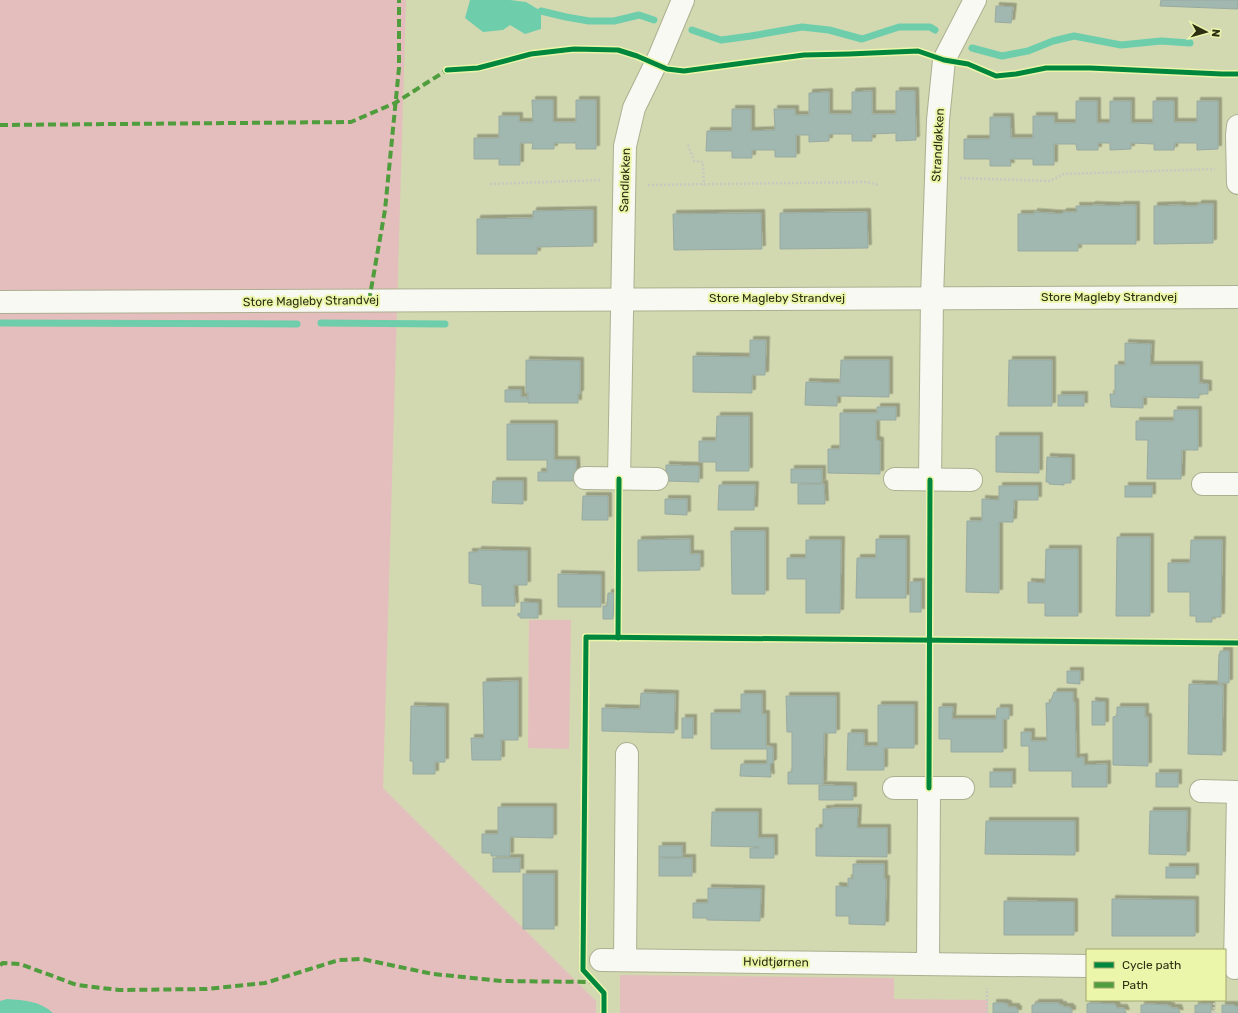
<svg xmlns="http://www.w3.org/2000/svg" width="1238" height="1013" viewBox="0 0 1238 1013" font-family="Rubik,sans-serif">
<defs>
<filter id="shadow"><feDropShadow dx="3.5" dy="-3.5" stdDeviation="0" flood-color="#0004"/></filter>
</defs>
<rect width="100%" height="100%" fill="#d2d8b0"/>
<g fill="#e4bebc">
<polygon points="0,0 406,0 383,788 596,1001 596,1013 0,1013"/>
<polygon points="529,620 571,620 569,749 528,748"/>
<polygon points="620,975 894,978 894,999 988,1000 988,1013 620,1013"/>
</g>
<g fill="#6eceac">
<polygon points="470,0 510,0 526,2 541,11 541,29 525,34 510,25 503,30 483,32 465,18"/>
<path d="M7,999c17,1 33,2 46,14h-53v-12z"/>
</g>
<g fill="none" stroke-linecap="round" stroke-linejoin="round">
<g stroke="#6eceac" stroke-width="7">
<polyline points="541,11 566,17 589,21 614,21 639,15 654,20"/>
<polyline points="692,30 721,40 751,36 802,27 829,30 862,39 899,27 930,27 935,30"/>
<polyline points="972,48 1002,56 1028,51 1053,41 1074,36 1121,45 1161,41 1190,43"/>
<polyline points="0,323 297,324"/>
<polyline points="321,323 445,324"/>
</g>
</g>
<g fill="#a0b8b0" stroke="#99aaa0" filter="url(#shadow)">
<polygon points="1161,0 1238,0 1238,9 1160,6"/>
<polygon points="996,6 1013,7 1011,23 995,22"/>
<polygon points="872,91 872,114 896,114 896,91 915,91 916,140 896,141 896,133 872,134 872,141 852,141 852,134 829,134 829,141 809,142 809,135 796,135 796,157 775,157 775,150 752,150 752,158 732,158 732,151 706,151 707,131 732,131 732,109 751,109 751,131 775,130 774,109 795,109 795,115 809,115 809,93 829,92 829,114 852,114 852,92"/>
<polygon points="532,100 553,100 553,122 576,122 576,100 596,100 596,149 576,149 576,143 554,143 554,149 532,149 533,143 520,143 520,165 499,165 499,159 474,159 474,138 499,138 499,116 519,116 519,122 533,122"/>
<polygon points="1076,101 1097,101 1097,123 1110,123 1110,101 1131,101 1131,123 1153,123 1153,101 1174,101 1174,122 1197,122 1197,101 1218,101 1218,149 1197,150 1197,143 1175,143 1174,150 1154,150 1154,144 1131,143 1131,149 1110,150 1110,143 1098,143 1098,150 1077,150 1076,144 1054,144 1054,165 1033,165 1033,159 1010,159 1011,166 990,166 990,159 964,159 964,139 990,139 990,117 1010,117 1011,138 1033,138 1033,116 1054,116 1054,123 1076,123"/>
<polygon points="1198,204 1213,204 1213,243 1154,244 1154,206 1182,205 1182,206 1198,206"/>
<polygon points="1092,205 1120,206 1120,205 1136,205 1136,244 1078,244 1078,251 1018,251 1018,214 1034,214 1034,212 1062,214 1063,212 1077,212 1076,206 1091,206"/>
<polygon points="593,210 593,246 537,247 537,254 477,254 477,219 533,218 533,211"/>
<polygon points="867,212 868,248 780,249 780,213"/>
<polygon points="761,213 762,249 674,250 673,214"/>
<polygon points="750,340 766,340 765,375 752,375 752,393 693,392 693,356 750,357"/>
<polygon points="1125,343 1151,344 1150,365 1199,365 1199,383 1208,384 1208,394 1199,394 1199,398 1143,397 1143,408 1111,407 1110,394 1115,394 1115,365 1125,365"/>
<polygon points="526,360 580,361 580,394 578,394 578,403 528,403 528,393 526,393"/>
<polygon points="841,360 889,360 889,397 837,396 837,406 805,405 806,382 840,383"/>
<polygon points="1009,360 1052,360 1052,406 1008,406"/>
<polygon points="505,390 521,390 521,397 527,397 527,402 505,402"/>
<rect x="1058" y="395" width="26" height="11"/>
<polygon points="877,407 896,407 896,420 876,420 876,440 880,441 880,474 828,473 828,449 840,449 840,413 877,413"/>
<polygon points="1174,410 1198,410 1198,450 1182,450 1181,479 1147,479 1148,440 1136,440 1136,421 1174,421"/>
<polygon points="717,416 749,416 749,471 716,471 716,462 699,462 699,441 716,441"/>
<polygon points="507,424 554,424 554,460 576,460 577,481 538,481 538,472 547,472 547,460 507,460"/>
<polygon points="996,436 1039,436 1039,473 996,472"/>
<polygon points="1047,457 1071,458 1071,483 1064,483 1064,485 1049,484 1049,482 1046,482"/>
<polygon points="666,465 699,466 699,482 666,481"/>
<rect x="791" y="469" width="31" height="14"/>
<polygon points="493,481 523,481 523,504 492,503"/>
<polygon points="798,484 824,484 825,504 798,504"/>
<polygon points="719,485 755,485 754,510 718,510"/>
<polygon points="999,486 1038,486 1038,500 1014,500 1013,522 999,522 999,593 966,592 967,521 982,521 982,499 999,500"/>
<rect x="1125" y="486" width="27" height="11"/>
<polygon points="583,496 608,496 608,520 582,520"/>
<polygon points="665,499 687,499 687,515 665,514"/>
<polygon points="731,531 765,531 765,594 732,594"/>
<polygon points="1117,537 1150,537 1150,616 1116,616"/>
<polygon points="690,539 690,554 700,554 700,570 638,571 638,540"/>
<polygon points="876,539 906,539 906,598 856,598 857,558 876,558"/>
<polygon points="806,540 841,540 840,613 806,613 806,579 787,579 787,558 806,558"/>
<polygon points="1191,540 1222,540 1221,617 1212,617 1212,622 1196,622 1196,616 1190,616 1190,592 1168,592 1168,563 1190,563"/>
<polygon points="1046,549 1078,549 1078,616 1045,616 1045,603 1028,603 1028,582 1045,583"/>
<polygon points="478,550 527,551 527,585 514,585 515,606 482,606 482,585 469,583 469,552 478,552"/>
<polygon points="558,574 601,575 601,607 558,607"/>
<rect x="910" y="582" width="11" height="30"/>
<polygon points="608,593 614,593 613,619 603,619 603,606 607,606"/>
<polygon points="521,602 538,603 538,618 520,618 520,616 518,616 518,613 521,614"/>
<polygon points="1220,651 1229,651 1229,683 1218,683 1219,654 1220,654"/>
<polygon points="1067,671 1080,671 1080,684 1067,683"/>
<polygon points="518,681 518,740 501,740 501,760 472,760 471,738 484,738 483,682"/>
<polygon points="1189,684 1223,685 1222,755 1188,754"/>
<polygon points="1054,692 1073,692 1073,702 1075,702 1076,758 1084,757 1084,765 1107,764 1107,787 1072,787 1072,771 1029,771 1029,746 1021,746 1021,732 1031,732 1031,741 1047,741 1046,703 1050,703"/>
<polygon points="641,693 675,694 674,733 602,731 602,708 640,709"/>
<polygon points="741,694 762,694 762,714 766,714 766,747 773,747 773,763 770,764 771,777 740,776 741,764 767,764 767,749 711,749 711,713 741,713"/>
<polygon points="786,696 836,696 836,733 824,733 823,784 788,784 788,772 792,772 792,732 787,732"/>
<polygon points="1092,701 1105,702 1105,725 1092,725"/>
<polygon points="878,705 914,705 914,748 884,748 884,770 847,770 848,733 864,733 864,746 878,746"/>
<polygon points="411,706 445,707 445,762 435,762 435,774 413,774 413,761 410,761"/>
<polygon points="939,707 953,707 952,719 996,719 997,708 1009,708 1009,719 1003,719 1003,752 951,752 951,739 939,739"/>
<polygon points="1117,707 1145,707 1145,717 1148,717 1148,766 1113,765 1113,717 1117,716"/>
<rect x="682" y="718" width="11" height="20"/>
<rect x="990" y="772" width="22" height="15"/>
<rect x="1156" y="773" width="22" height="14"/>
<polygon points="819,785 853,786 853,800 819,800"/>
<polygon points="498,807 553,807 553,838 510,837 510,856 491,856 491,853 482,853 482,834 498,834"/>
<polygon points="831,808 858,808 857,828 887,828 887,857 816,856 816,828 823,828 823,809 831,809"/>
<polygon points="1150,811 1187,811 1186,855 1149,854"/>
<polygon points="712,812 758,812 758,838 774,838 774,858 750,858 750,848 759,848 759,847 711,846"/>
<polygon points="986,821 1075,821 1075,855 985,854"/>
<rect x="659" y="846" width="23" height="11"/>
<rect x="493" y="858" width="27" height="14"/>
<rect x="659" y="858" width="33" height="18"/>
<polygon points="853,864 884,864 884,879 886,879 885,925 849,924 849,916 836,916 836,886 848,887 848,878 853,879"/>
<rect x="1166" y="867" width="29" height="11"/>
<rect x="523" y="874" width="31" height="55"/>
<polygon points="708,888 761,889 760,921 707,920 707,918 693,918 693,903 708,903"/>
<polygon points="1112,899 1195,900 1195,936 1112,936"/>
<polygon points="1004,901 1074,902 1074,935 1004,935"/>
<polygon points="993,1003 1005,1003 1005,1004 1008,1004 1008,1007 1016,1007 1016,1009 1018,1009 1018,1013 993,1013"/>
<polygon points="1035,1003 1059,1003 1059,1005 1063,1005 1063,1007 1070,1007 1070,1009 1072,1009 1072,1013 1032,1013 1032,1005 1035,1005"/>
<polygon points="1089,1003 1114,1004 1116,1005 1117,1008 1124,1008 1126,1013 1087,1013 1087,1004"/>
<polygon points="1144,1004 1168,1005 1168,1006 1171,1006 1171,1008 1178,1008 1180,1013 1141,1013 1141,1005 1144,1005"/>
<polygon points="1198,1004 1211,1004 1211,1013 1195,1013 1195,1005 1198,1006"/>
<polygon points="1222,1005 1234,1005 1234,1006 1238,1007 1238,1013 1222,1013"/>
</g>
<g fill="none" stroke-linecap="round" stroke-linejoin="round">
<defs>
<g id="minor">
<polyline points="1238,126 1237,135 1238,183"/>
<polyline points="0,302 1238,297"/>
<polyline points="585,478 657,479"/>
<polyline points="619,479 625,146 634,108 660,55 683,0"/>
<polyline points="895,479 971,480"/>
<polyline points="930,480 932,298 938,120 944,60 975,0"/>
<polyline points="1203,484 1238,484"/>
<polyline points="894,788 963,788"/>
<polyline points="1201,791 1238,792"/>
<polyline points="601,960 1087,966"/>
<polyline points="625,960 627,754"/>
<polyline points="928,964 929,788"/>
<polyline points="1235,968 1238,792"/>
</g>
</defs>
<use href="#minor" stroke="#acb090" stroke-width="24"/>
<g stroke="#c8c9be" stroke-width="2.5" stroke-dasharray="2 2" stroke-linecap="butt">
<polyline points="688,145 694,161 703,162 704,185"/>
<polyline points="960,178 1050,181 1064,174 1215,169"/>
<polyline points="490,184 602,180"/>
<polyline points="648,185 866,182 879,185"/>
<polyline points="987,1013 987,988"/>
<polyline points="1214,1013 1214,1000"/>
</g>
<use href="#minor" stroke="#f8f9f3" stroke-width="22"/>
<g stroke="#4f9d3c" stroke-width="4" stroke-dasharray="8 4" stroke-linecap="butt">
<polyline points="0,125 351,122 395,103 447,70"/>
<polyline points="369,301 385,210 399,68 399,0"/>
<polyline points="0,965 3,963 20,964 77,985 119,990 207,989 265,983 339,960 362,959 433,974 502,981 594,982"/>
</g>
<defs>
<g id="cycleway">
<polyline points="447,70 478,68 531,54 574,49 618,50 637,56 667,69 684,71 804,55 849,54 918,51 944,60 968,64 996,76 1016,74 1046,68 1090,68 1222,74 1238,74"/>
<polyline points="618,638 619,479"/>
<polyline points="929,788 930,480"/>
<polyline points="604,1013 604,993 583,970 586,637 1238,643"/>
</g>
</defs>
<use href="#cycleway" stroke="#ecf6ab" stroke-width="8"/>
<use href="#cycleway" stroke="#00873e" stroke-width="5"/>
</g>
<g text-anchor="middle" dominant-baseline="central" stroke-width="4" stroke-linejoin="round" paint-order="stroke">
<g font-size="12" fill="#2c2f11" stroke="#ecf6ab">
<text transform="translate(938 145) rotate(-87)">Strandløkken</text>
<text transform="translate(625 180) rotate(-88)">Sandløkken</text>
<text x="1109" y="297">Store Magleby Strandvej</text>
<text x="777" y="298">Store Magleby Strandvej</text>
<text transform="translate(311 301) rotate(-1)">Store Magleby Strandvej</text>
<text transform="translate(776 962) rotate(1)">Hvidtjørnen</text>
</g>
</g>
<rect x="1086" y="949" width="140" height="52" fill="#ecf6ab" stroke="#9fa66d"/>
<rect x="1094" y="962" width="20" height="6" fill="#00873e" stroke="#9fa66d"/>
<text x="1122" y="969" font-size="12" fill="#2c2f11">Cycle path</text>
<rect x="1094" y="982" width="20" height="6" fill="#4f9d3c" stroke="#9fa66d"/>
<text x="1122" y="989" font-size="12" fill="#2c2f11">Path</text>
<g transform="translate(1206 32) rotate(96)" stroke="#ecf6ab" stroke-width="3" paint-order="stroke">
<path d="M0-3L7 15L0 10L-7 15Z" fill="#2c2f11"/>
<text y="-6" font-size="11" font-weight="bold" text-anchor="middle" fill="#2c2f11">N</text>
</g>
</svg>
